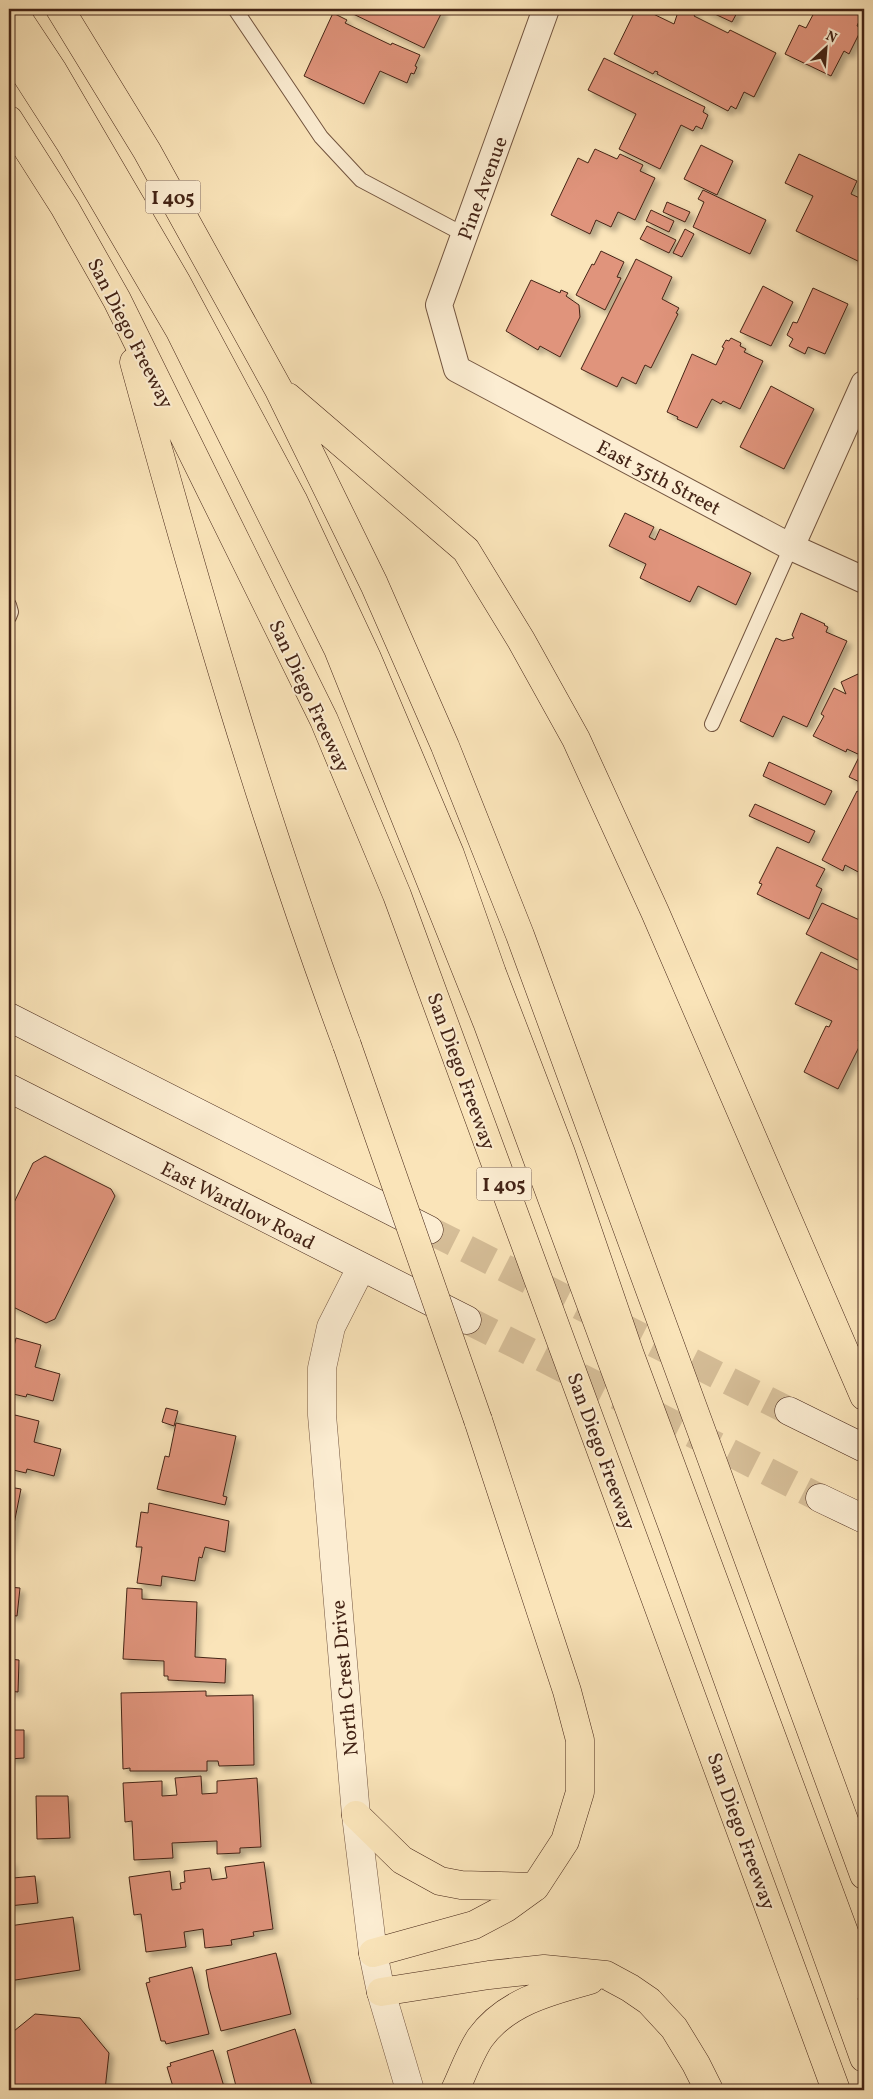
<svg xmlns="http://www.w3.org/2000/svg" width="873" height="2099" viewBox="0 0 873 2099" font-family="Vollkorn,serif">
<style>
.building{fill:#e0947b;stroke:#442416;filter:url(#shadow)}
.lines{fill:none;stroke-linecap:round;stroke-linejoin:round}
.secondary-tunnel{stroke:#d6be98;stroke-width:28;stroke-dasharray:28 14;stroke-linecap:butt}
.service-casing{stroke:#72543f;stroke-width:16}
.minor-casing{stroke:#72543f;stroke-width:28}
.tertiary-casing{stroke:#72543f;stroke-width:29}
.secondary-casing{stroke:#442416;stroke-width:29}
.motorway-casing{stroke:#442416;stroke-width:29}
.service{stroke:#fcedd2;stroke-width:14}
.minor{stroke:#fcedd2;stroke-width:26}
.tertiary{stroke:#fcedd2;stroke-width:28}
.secondary{stroke:#fcedd2;stroke-width:28}
.motorway{stroke:#fae4b9;stroke-width:28}
.motorway-bridge-casing{stroke:#442416;stroke-width:29;stroke-linecap:butt}
.motorway-bridge{stroke:#fae4b9;stroke-width:28}
.labels{text-anchor:middle;stroke-width:4;stroke-linejoin:round;paint-order:stroke}
.shield{fill:#fcedd2;stroke:#7b604e;stroke-width:1}
.shield-label{font-size:19px;font-weight:bold;fill:#442416}
.street-label{font-size:20px;fill:#442416;stroke:#fcedd2}
</style>
<defs>
<filter id="shadow"><feDropShadow dx="4.5" dy="4.5" stdDeviation="2.5" flood-color="#0004"/></filter>
</defs>
<rect width="100%" height="100%" fill="#fae4b9"/>
<filter id="stains"><feTurbulence type="fractalNoise" baseFrequency=".004" numOctaves="4"/><feColorMatrix values="0 0 0 0 .2 0 0 0 0 .09 0 0 0 0 .02 0 0 0 .5 -.17"/></filter>
<radialGradient id="worn" r=".72"><stop offset=".6" stop-color="#630" stop-opacity="0"/><stop offset="1" stop-color="#630" stop-opacity=".3"/></radialGradient>
<!-- building -->
<path class="building" d="M350,9H440L443,10L424,48L349,12Z
M636,9H643L674,24L679,9H687L696,13L694,16L728,33L730,30L776,53L754,97L744,92L736,109L731,106L728,111L657,74L658,72L655,71L653,74L614,54Z
M704,9H739L732,22Z
M816,9H857L863,12L857,26L862,28L849,54L844,51L831,76L785,54L799,25L806,28Z
M333,13L347,20L345,23L391,45L392,43L420,55L415,66L417,67L414,74L411,73L407,83L380,71L364,104L304,76Z
M604,58L705,107L703,112L708,115L702,129L696,126L693,131L681,125L660,169L619,149L636,114L588,90Z
M701,145L733,161L717,195L684,179Z
M595,149L617,159L620,154L643,165L640,171L655,178L635,220L618,212L611,227L596,220L590,234L551,215L578,158L588,163Z
M799,154L857,181L851,194L864,200V218L861,226L864,227V264L796,231L813,196L785,183Z
M703,190L766,220L750,254L693,227L704,202L698,199Z
M667,202L690,212L685,222L663,212Z
M651,210L674,221L669,232L646,221Z
M647,226L676,240L669,253L640,239Z
M685,229L694,234L682,257L673,253Z
M601,251L624,262L617,277L621,278L605,310L576,295L592,264L594,265Z
M636,259L672,277L662,299L679,308L676,313L678,314L651,368L645,365L636,384L622,377L617,387L581,369Z
M531,280L560,293L561,290L568,293L566,296L579,305L580,317L560,357L540,346L538,350L506,331Z
M763,286L793,302L771,346L740,332Z
M813,288L848,304L825,354L808,347L805,354L789,346L793,339L787,335L793,322L797,323Z
M731,338L741,343L740,346L746,349L744,352L763,361L740,409L723,401L721,404L712,399L697,428L677,419L678,417L667,412L692,354L716,365L724,348L722,347L726,340L729,341Z
M771,386L814,409L784,469L740,447Z
M625,513L654,527L649,537L655,540L660,529L751,573L736,605L698,586L690,602L640,578L646,564L609,546Z
M801,613L825,624L824,625L828,627L826,632L847,641L807,727L783,716L773,737L740,721L776,638L783,641L794,638L792,635Z
M864,672V784L849,777L860,755L847,749L846,752L813,736L824,716L821,714L834,688L846,694L841,682L858,674L860,680Z
M769,762L832,791L825,805L763,776Z
M857,791L864,795V875L845,865L843,871L822,860Z
M755,804L815,831L809,843L749,816Z
M777,847L825,869L816,886L822,889L809,919L757,894L762,884L759,883Z
M822,903L864,922V963L806,934Z
M821,952L864,973V1035L862,1034L858,1041L861,1043L838,1089L804,1072L826,1026L829,1027L832,1021L795,1004Z
M45,1156L111,1189L115,1196L55,1319L46,1323L9,1305V1213L33,1163Z
M16,1338L41,1345L35,1367L60,1374L53,1401L27,1394L26,1397L9,1393V1353L12,1354Z
M166,1408L178,1411L174,1426L162,1422Z
M15,1415L39,1421L34,1442L61,1449L54,1476L27,1469L26,1473L9,1469V1430H10Z
M176,1423L236,1436L223,1496L227,1497L225,1505L157,1489L165,1456L169,1457Z
M9,1487L21,1489L9,1549Z
M149,1503L229,1521L225,1552L205,1547L202,1558L199,1557L195,1581L162,1576L161,1586L137,1583L142,1547H136L141,1512L148,1513Z
M9,1587L20,1588L17,1616L9,1615Z
M127,1588L142,1589V1599L197,1602L195,1657L226,1659L225,1683L168,1680V1676H164V1661L123,1659Z
M9,1659L19,1660L18,1692L9,1691Z
M206,1691V1696L253,1695L254,1765L219,1766L218,1761H207V1771H130V1768L123,1769L121,1693Z
M9,1730H24V1758L9,1759Z
M201,1776L202,1794L217,1793V1781L257,1778L261,1847L240,1848V1853L217,1854V1841L172,1843L173,1858L134,1860L132,1821L125,1822L123,1783L162,1781V1796L177,1795L175,1778Z
M36,1796H68L70,1838L37,1839Z
M9,1861H11L13,1878L35,1876L38,1903L9,1906Z
M264,1862L273,1929L253,1932L254,1936L231,1940L232,1945L205,1948L203,1929L184,1932L186,1947L146,1952L141,1914L134,1915L129,1877L170,1871L172,1890L181,1889L180,1883L185,1882L184,1871L210,1868L212,1880L227,1878L225,1867Z
M73,1917L80,1970L9,1981V1926Z
M276,1953L291,2014L221,2031L209,1988L206,1970Z
M192,1967L209,2034L166,2044L165,2041H161L146,1983L150,1982L149,1978Z
M35,2014L80,2018L109,2053L105,2090H9V2035Z
M295,2029L313,2089L237,2090L227,2051Z
M213,2050L225,2090H174L167,2067L171,2066L170,2063Z"/>
<g class="lines">
<!-- secondary-tunnel -->
<path class="secondary-tunnel" d="M429,1230L789,1411
M467,1320L820,1498"/>
<!-- service casing -->
<g class="service-casing">
<path id="service" d="M235,9L321,137L361,180L465,235
M9,605L11,612L9,617
M712,724L791,547"/>
</g>
<!-- minor casing -->
<g class="minor-casing">
<path id="minor" d="M546,9L439,305L457,369L791,547L864,580
M791,547L864,384"/>
</g>
<!-- tertiary casing -->
<g class="tertiary-casing">
<path id="tertiary" d="M361,1268L331,1327L322,1368V1415L356,1815L373,1953L381,1992L410,2090"/>
</g>
<!-- secondary casing -->
<g class="secondary-casing">
<path id="secondary" d="M9,1017L429,1230
M9,1088L467,1320
M789,1411L864,1448
M820,1498L864,1519"/>
</g>
<!-- motorway casing -->
<g class="motorway-casing">
<path id="motorway" d="M12,9L53,71L177,283L293,500L367,658L450,854L492,973L561,1153L629,1352L864,1986
M60,9L147,151L279,390L374,584L445,746L520,935L864,1875
M9,48L70,143L180,331L338,649L487,1022L674,1530L864,2058
M9,120L65,208L117,300L324,720L397,895L836,2090
M134,362C197,592 264,822 347,1045
M288,397L466,550L521,640L576,739L655,912L864,1396
M356,1815L402,1860L440,1881L461,1885L535,1887
M373,1953L474,1925L506,1908L535,1887L565,1841L580,1792V1740L567,1691L478,1420
M381,1992L489,1975L544,1969L606,1975L630,1988L649,2001L674,2028L696,2064L709,2090
M455,2090C463,2073 470,2053 480,2038C506,2002 550,1991 590,1980"/>
</g>
<!-- service -->
<use href="#service" class="service"/>
<!-- minor -->
<use href="#minor" class="minor"/>
<!-- tertiary -->
<use href="#tertiary" class="tertiary"/>
<!-- secondary -->
<use href="#secondary" class="secondary"/>
<!-- motorway -->
<use href="#motorway" class="motorway"/>
<!-- motorway-bridge casing -->
<g class="motorway-bridge-casing">
<path id="motorway-bridge" d="M347,1045L478,1420"/>
</g>
<!-- motorway-bridge -->
<use href="#motorway-bridge" class="motorway-bridge"/>
</g>
<g class="labels">
<!-- shield labels -->
<g class="shield">
<rect x="145.5" y="180.5" width="55" height="33" rx="4"/>
<rect x="476.5" y="1167.5" width="55" height="33" rx="4"/>
</g>
<g class="shield-label">
<text x="173" y="204">I 405</text>
<text x="504" y="1191">I 405</text>
</g>
<!-- street labels -->
<g class="street-label">
<text transform="translate(482 188) rotate(-70)" y="7">Pine Avenue</text>
<text transform="translate(131 333) rotate(63)" y="7">San Diego Freeway</text>
<text transform="translate(659 477) rotate(28)" y="7">East 35th Street</text>
<text transform="translate(310 696) rotate(65)" y="7">San Diego Freeway</text>
<text transform="translate(462 1071) rotate(70)" y="7">San Diego Freeway</text>
<text transform="translate(238 1205) rotate(27)" y="7">East Wardlow Road</text>
<text transform="translate(602 1451) rotate(70)" y="7">San Diego Freeway</text>
<text transform="translate(344 1678) rotate(-95)" y="7">North Crest Drive</text>
<text transform="translate(742 1831) rotate(70)" y="7">San Diego Freeway</text>
</g>
</g>
<!-- margin -->
<rect width="873" height="2099" fill="none" stroke="#fae4b9" stroke-width="30"/>
<rect x="10" y="10" width="853" height="2079" fill="none" stroke="#442416" stroke-width="2.5"/>
<rect x="15" y="15" width="843" height="2069" fill="none" stroke="#442416"/>
<!-- north arrow -->
<g transform="translate(826 48) rotate(26)" stroke="#fcedd2" stroke-width="4" paint-order="stroke">
<path d="M0-4L9 19L0 12L-9 19Z" fill="#442416"/>
<text y="-8" font-size="14" font-weight="bold" text-anchor="middle" fill="#442416">N</text>
</g>
<rect width="100%" height="100%" filter="url(#stains)"/>
<rect width="100%" height="100%" fill="url(#worn)"/>
</svg>
